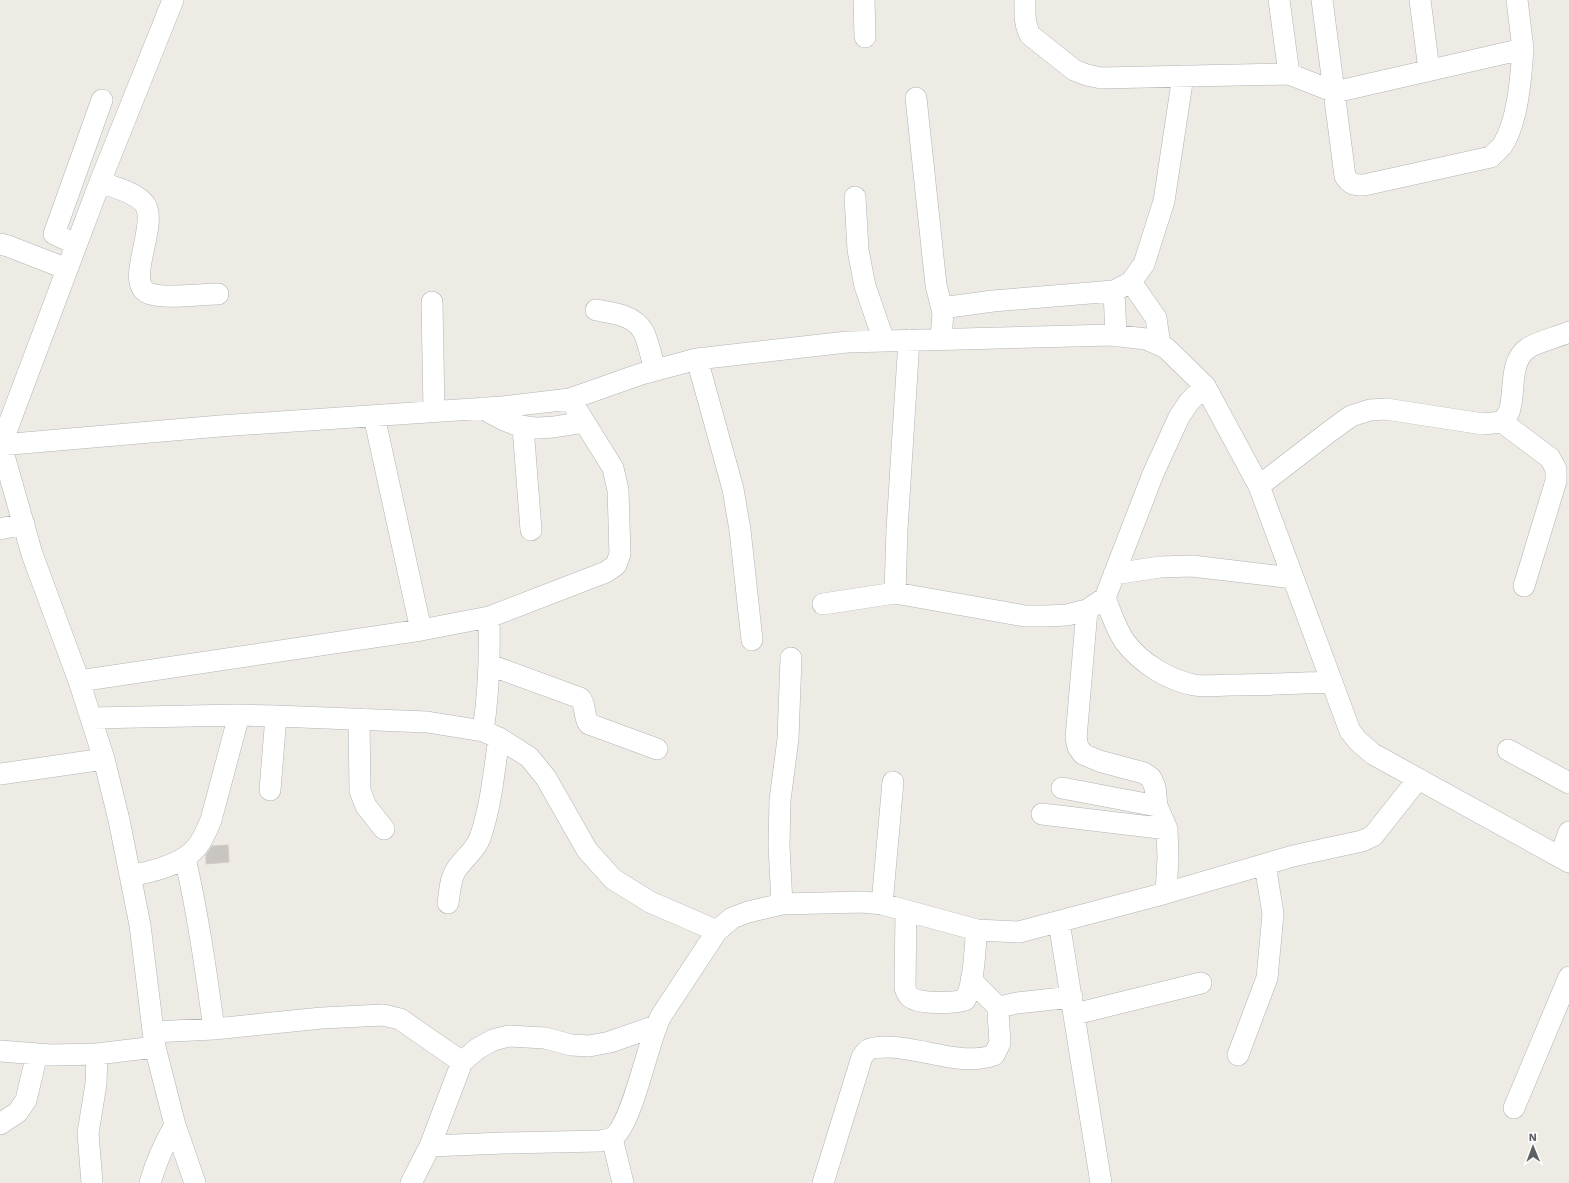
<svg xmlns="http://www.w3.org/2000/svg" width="1569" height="1183" viewBox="0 0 1569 1183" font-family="'Work Sans',sans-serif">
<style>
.building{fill:#c9c6c2;stroke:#d2ccc4}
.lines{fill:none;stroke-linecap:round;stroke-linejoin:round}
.minor-casing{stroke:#b0b3b6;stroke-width:22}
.minor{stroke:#fff;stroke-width:21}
</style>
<rect width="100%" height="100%" fill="#eeebe5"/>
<!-- building -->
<path class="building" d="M228,845L229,862L206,864V855L212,846Z"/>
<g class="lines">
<!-- minor casing -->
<g class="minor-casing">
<path id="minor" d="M173,0L100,182L1,445L32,554L79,681L104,759L119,820L140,925L155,1047L175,1125L195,1183
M864,0L865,37
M1025,0C1025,13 1024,23 1030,35L1074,70L1087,75L1101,78L1289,74L1335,92L1523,49L1517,0
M1279,0L1289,74
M1322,0L1345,176C1350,185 1355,185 1364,185L1491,157C1494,153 1499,150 1502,146C1518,122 1521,77 1523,49
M1420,0L1429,70
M916,98L936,285L943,313
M100,182C114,187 134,192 144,203C161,223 121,286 151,294C164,299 202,294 218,294
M855,197L858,250L865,286L884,341
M0,244L8,246L67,269
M76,244L54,234L102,100
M1131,282L1156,318L1160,345
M1114,291L1116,336
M432,302L434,411
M596,310C613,313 634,315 643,331C648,340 652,360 655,370
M941,339L943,313L949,307L993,301L1114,291L1131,282L1144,264L1164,201L1183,76
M697,359L733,489L740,530L752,640
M482,408C495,415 507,423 522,426C541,431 565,425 584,422
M374,416L421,630
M1502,422L1550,458L1556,469V481L1524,586
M523,427L531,530
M0,445L220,426L502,407L570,399L641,374L697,359L847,342L1111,335L1146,339L1166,348L1205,386L1259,486L1350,731L1358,741L1373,754L1569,862
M1259,486L1329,432L1351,416L1370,410L1386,409L1483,424L1502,422C1504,419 1507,416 1509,412C1516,392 1508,362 1528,348C1537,342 1558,337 1569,332
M0,529L24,524
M1114,574L1160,567L1192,566L1293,578
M895,593L897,529L909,340
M1105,598C1111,613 1116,629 1125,642C1141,663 1168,680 1194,685C1206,687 1219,685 1231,685C1265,685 1298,683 1332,682
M823,604L895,593L1025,616H1046L1067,615L1087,610L1105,598L1153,474L1179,417L1189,402L1205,386
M1087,610L1076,738L1078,747L1083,754L1099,761L1144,773L1151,778L1155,787L1157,806L1167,829L1168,858L1166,893
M490,665L580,698C587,706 583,717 589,724L657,749
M79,681L421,630L489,617L606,572L616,565L620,554L618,490L613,468L570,399
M91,718L239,715L276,716L427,722L483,731L499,738L529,757L546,778L587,850L613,879L650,902L717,931
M359,719L360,791L366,806L384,829
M483,731C489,693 490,656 489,617
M1508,750L1569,783
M0,774L104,759
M1062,788L1157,806
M270,790L276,716
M1042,814L1167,829
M1560,857L1569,832
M185,858C198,914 206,971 214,1029
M130,876C151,872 182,865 196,848C203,840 207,830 211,820L239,715
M448,903C450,891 450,879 456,870C463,859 475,851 480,838C491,806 494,772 499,738
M782,904L779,846L780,800L788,739L791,658
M882,904L893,782
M906,911L905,988C906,991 907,994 909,996C918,1005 953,1003 965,1000C975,982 974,951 977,930
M1059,922L1101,1183
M971,980L1001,1010
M1075,1014L1201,983
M153,1032L214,1029L322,1018L383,1015L400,1019L462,1062
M0,1051L51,1055L97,1054L155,1047
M1238,1055L1267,978L1273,914L1265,864
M1514,1108L1569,977
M0,1124L18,1112L26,1100L37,1054
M612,1138L623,1183
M430,1146L504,1143L600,1141C603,1140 608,1140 612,1138C632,1127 648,1040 661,1016L717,931L732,918L748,912L782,904L863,902L882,904L977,930L1019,932L1166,893L1293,856L1362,841L1373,836L1418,779
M92,1183L88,1133L96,1084L97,1054
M150,1183C156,1162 164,1144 175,1125
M411,1183L430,1146L462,1062L477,1049L493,1040L509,1036L545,1038L571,1045L589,1046L610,1042L656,1026
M823,1183L862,1057C864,1055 866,1051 868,1050C873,1047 881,1047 887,1047C921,1047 961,1067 994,1055L1000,1043L998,1013L1004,1006L1017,1003L1072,997"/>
</g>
<!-- minor -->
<use href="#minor" class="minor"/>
</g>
<!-- north arrow -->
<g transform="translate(1533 1147) rotate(359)" stroke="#ffffff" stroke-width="3" paint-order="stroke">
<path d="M0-3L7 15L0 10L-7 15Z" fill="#5d6164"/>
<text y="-6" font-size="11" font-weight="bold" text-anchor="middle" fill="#5d6164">N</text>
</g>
</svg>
